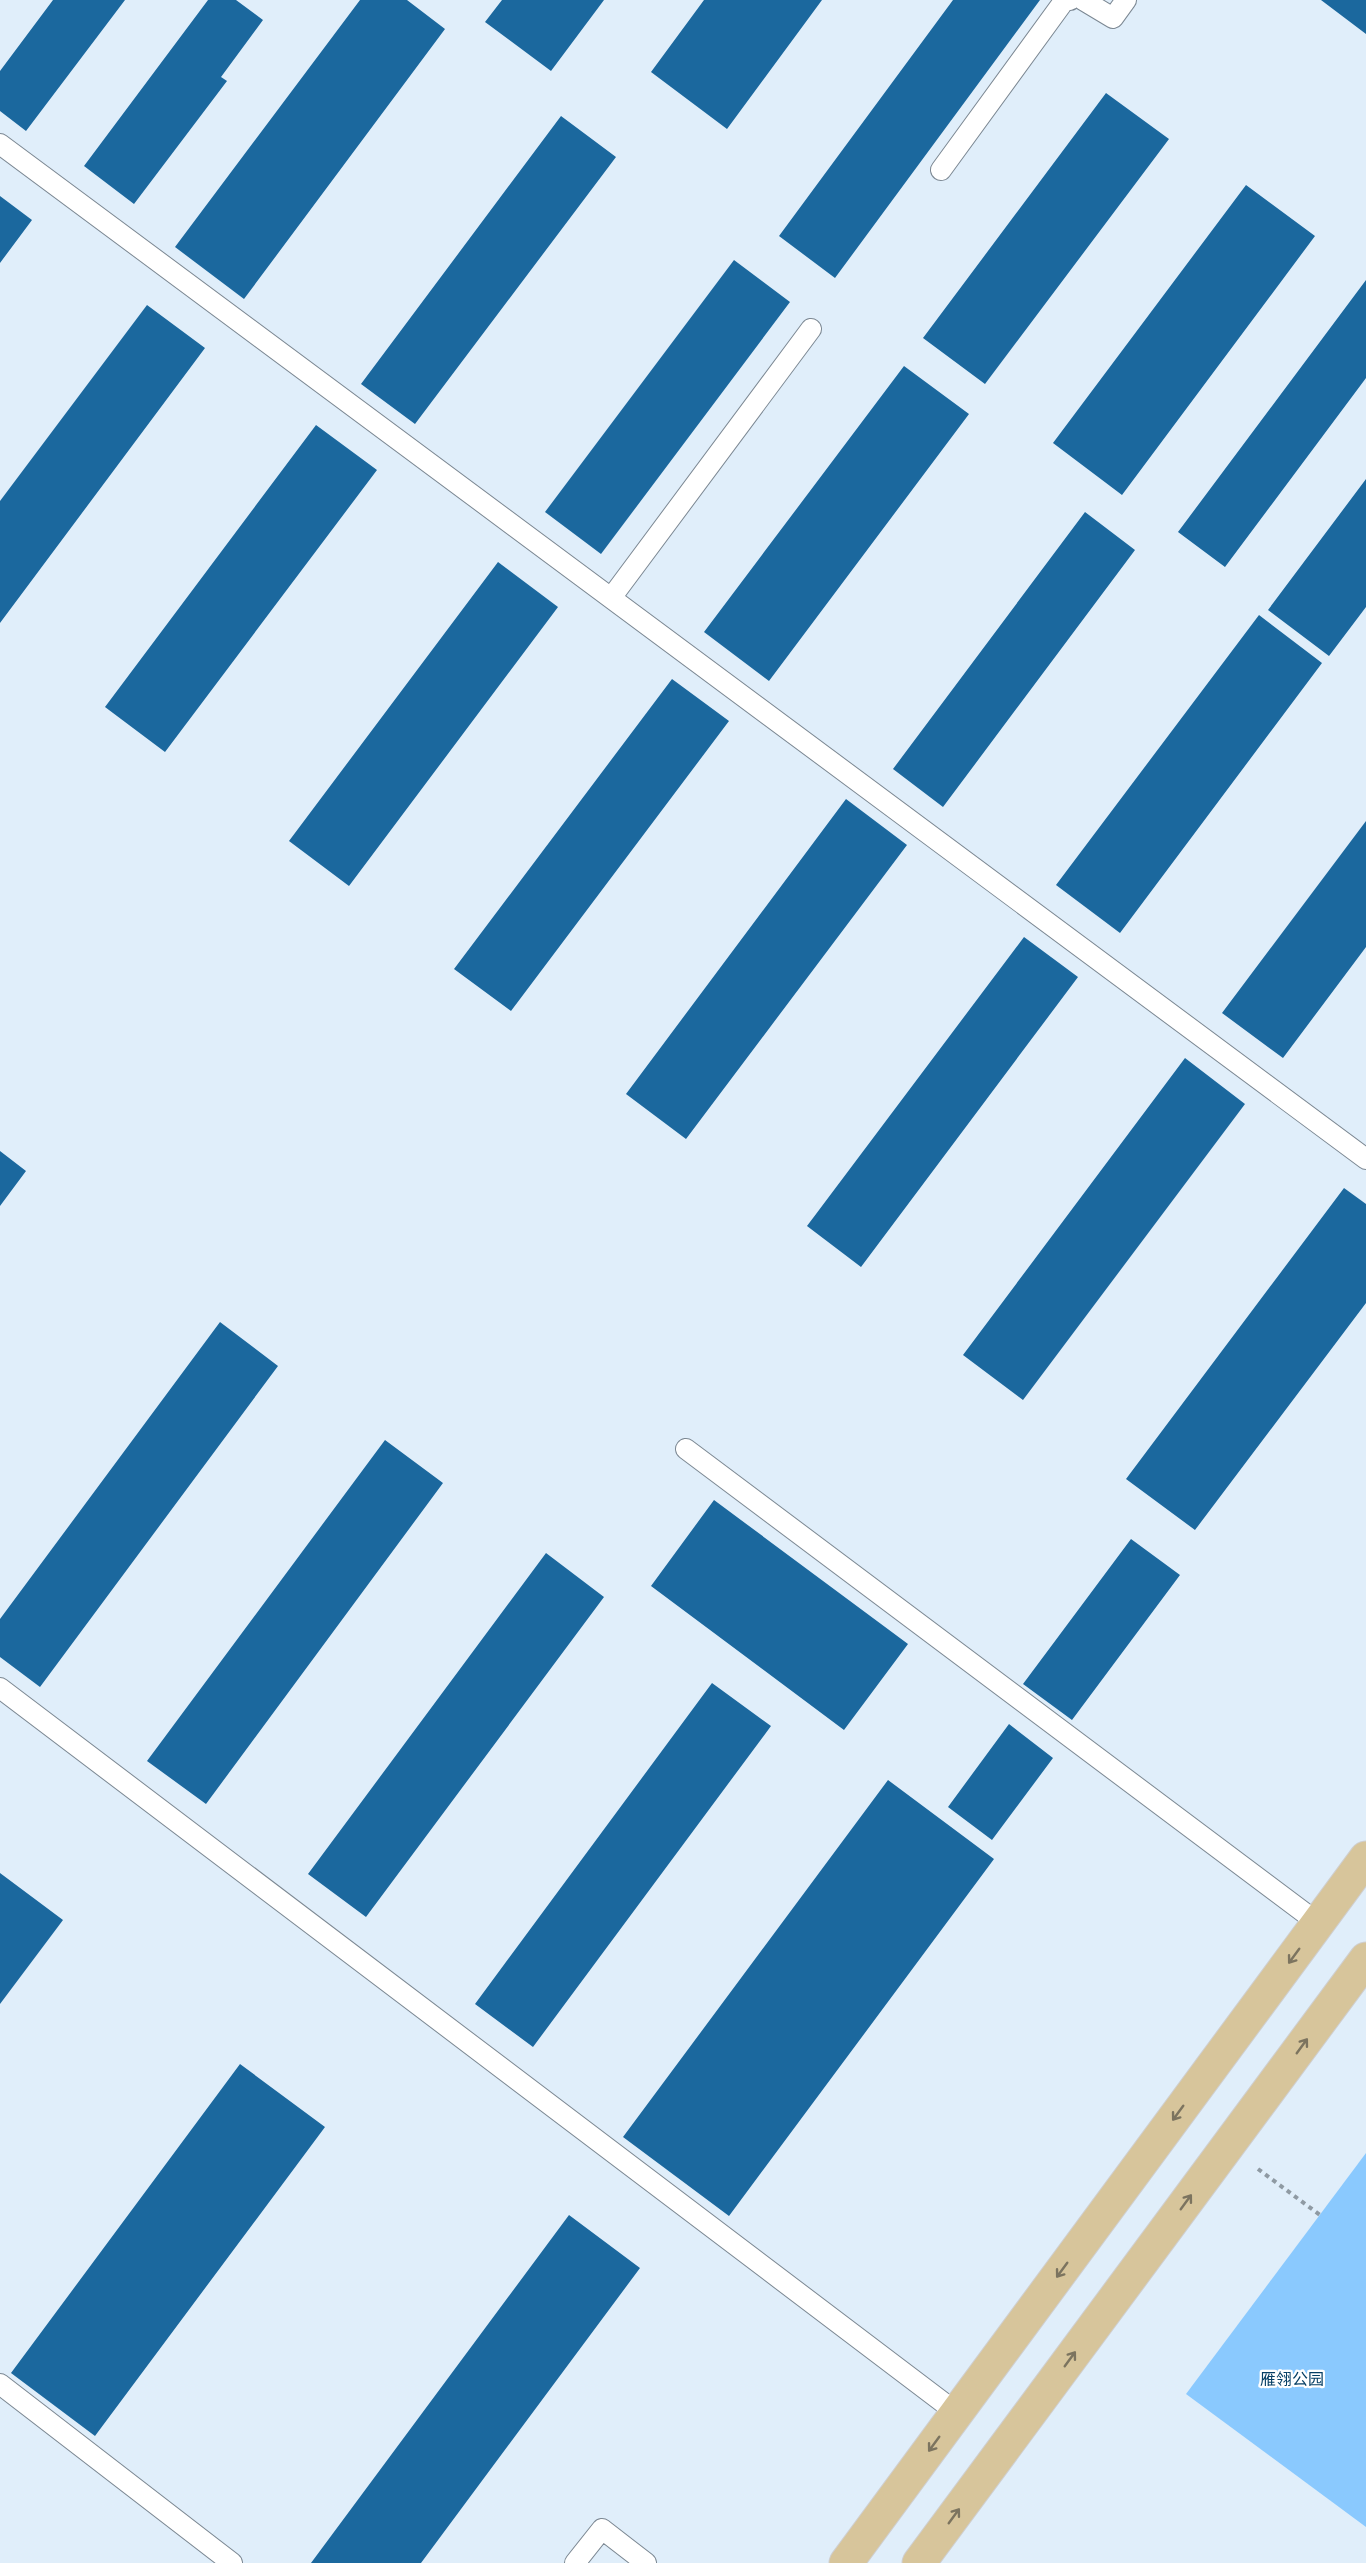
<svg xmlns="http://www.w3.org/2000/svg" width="1366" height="2563" viewBox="0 0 1366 2563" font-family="'PT Sans','Noto Sans SC',sans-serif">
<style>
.green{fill:#8ac9fe}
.building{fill:#1b689e}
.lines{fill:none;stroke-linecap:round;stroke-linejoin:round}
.lane-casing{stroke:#7c8893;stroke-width:22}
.primary-casing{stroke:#cfcfd0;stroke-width:35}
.path{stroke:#8f9aa3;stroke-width:4;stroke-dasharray:4.5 4.5;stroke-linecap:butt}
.lane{stroke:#fff;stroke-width:20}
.primary{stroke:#d7c59b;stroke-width:33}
.oneway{stroke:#7c745f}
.labels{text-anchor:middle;stroke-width:4.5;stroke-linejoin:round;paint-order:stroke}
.park-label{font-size:16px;fill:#063f65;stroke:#fff}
</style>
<rect width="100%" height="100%" fill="#e0eefa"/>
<!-- green -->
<path class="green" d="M1366,2153V2527L1186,2394Z"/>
<!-- building -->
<path class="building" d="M53,0H125L26,131L0,111V71Z
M208,0H236L263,20L221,77L227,81L134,204L84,166Z
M360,0H407L445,29L244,299L175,247Z
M502,0H604L551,71L485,22Z
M704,0H822L727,129L651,72Z
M953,0H1040L835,278L779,236Z
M1321,0H1366V34Z
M1106,93L1169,139L985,384L923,338Z
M561,116L616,157L415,424L361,384Z
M1246,185L1315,236L1122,495L1053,443Z
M0,196L32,220L0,263Z
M734,260L790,302L601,554L545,512Z
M1366,280V378L1225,567L1178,532Z
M147,305L205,348L0,623V501Z
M904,366L969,414L769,681L704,632Z
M316,425L377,470L165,752L105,707Z
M1366,479V607L1329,656L1268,610Z
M1085,512L1135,550L943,807L893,769Z
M498,562L558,607L349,886L289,841Z
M1259,615L1322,663L1120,933L1056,885Z
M672,679L729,721L511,1011L454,969Z
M846,799L907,845L686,1139L626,1094Z
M1366,821V947L1283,1058L1222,1013Z
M1024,937L1078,977L861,1267L807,1226Z
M1185,1058L1245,1104L1023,1400L963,1355Z
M0,1151L26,1171L0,1206Z
M1344,1188L1366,1204V1303L1195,1530L1126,1479Z
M220,1322L278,1366L40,1687L0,1657V1619Z
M385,1440L443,1483L206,1804L147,1761Z
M714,1500L908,1644L844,1730L651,1586Z
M1131,1539L1180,1575L1072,1720L1023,1684Z
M546,1553L604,1597L366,1917L308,1874Z
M712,1683L771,1726L533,2047L475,2004Z
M1009,1724L1053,1758L992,1840L948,1807Z
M888,1780L994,1859L729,2216L623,2137Z
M0,1873L63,1920L0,2004Z
M240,2064L325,2127L95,2436L11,2373Z
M569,2215L640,2268L421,2563H311Z"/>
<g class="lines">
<!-- lane casing -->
<g class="lane-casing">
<path id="lane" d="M1083,0L1113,18L1126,0
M0,144L1366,1159
M941,170L1064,1L1070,0
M611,598L811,329
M686,1449L1318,1923
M0,1688L957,2413
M0,2384L232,2563
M575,2563L602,2529L646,2563"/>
</g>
<!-- primary casing -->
<g class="primary-casing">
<path id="primary" d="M846,2563L1366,1858
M919,2563L1366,1959"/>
</g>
<!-- path -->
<path class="path" d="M1258,2169L1320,2215"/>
<!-- lane -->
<use href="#lane" class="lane"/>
<!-- primary -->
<use href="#primary" class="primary"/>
</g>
<!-- one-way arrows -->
<defs><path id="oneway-shaft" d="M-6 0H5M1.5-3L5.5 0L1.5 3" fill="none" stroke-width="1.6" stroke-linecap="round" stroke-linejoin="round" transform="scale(1.5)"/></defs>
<g class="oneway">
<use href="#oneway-shaft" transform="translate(1294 1956) rotate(126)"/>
<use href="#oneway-shaft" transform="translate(1302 2046) rotate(-54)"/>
<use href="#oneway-shaft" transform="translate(1178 2113) rotate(126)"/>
<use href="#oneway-shaft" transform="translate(1186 2202) rotate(-54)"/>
<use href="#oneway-shaft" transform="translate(1062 2270) rotate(126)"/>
<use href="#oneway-shaft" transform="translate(1070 2359) rotate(-54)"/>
<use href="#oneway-shaft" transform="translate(934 2444) rotate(126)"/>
<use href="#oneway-shaft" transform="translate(954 2516) rotate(-54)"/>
</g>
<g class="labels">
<!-- park labels -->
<g class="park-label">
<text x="1292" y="2385">雁翎公园</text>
</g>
</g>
</svg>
